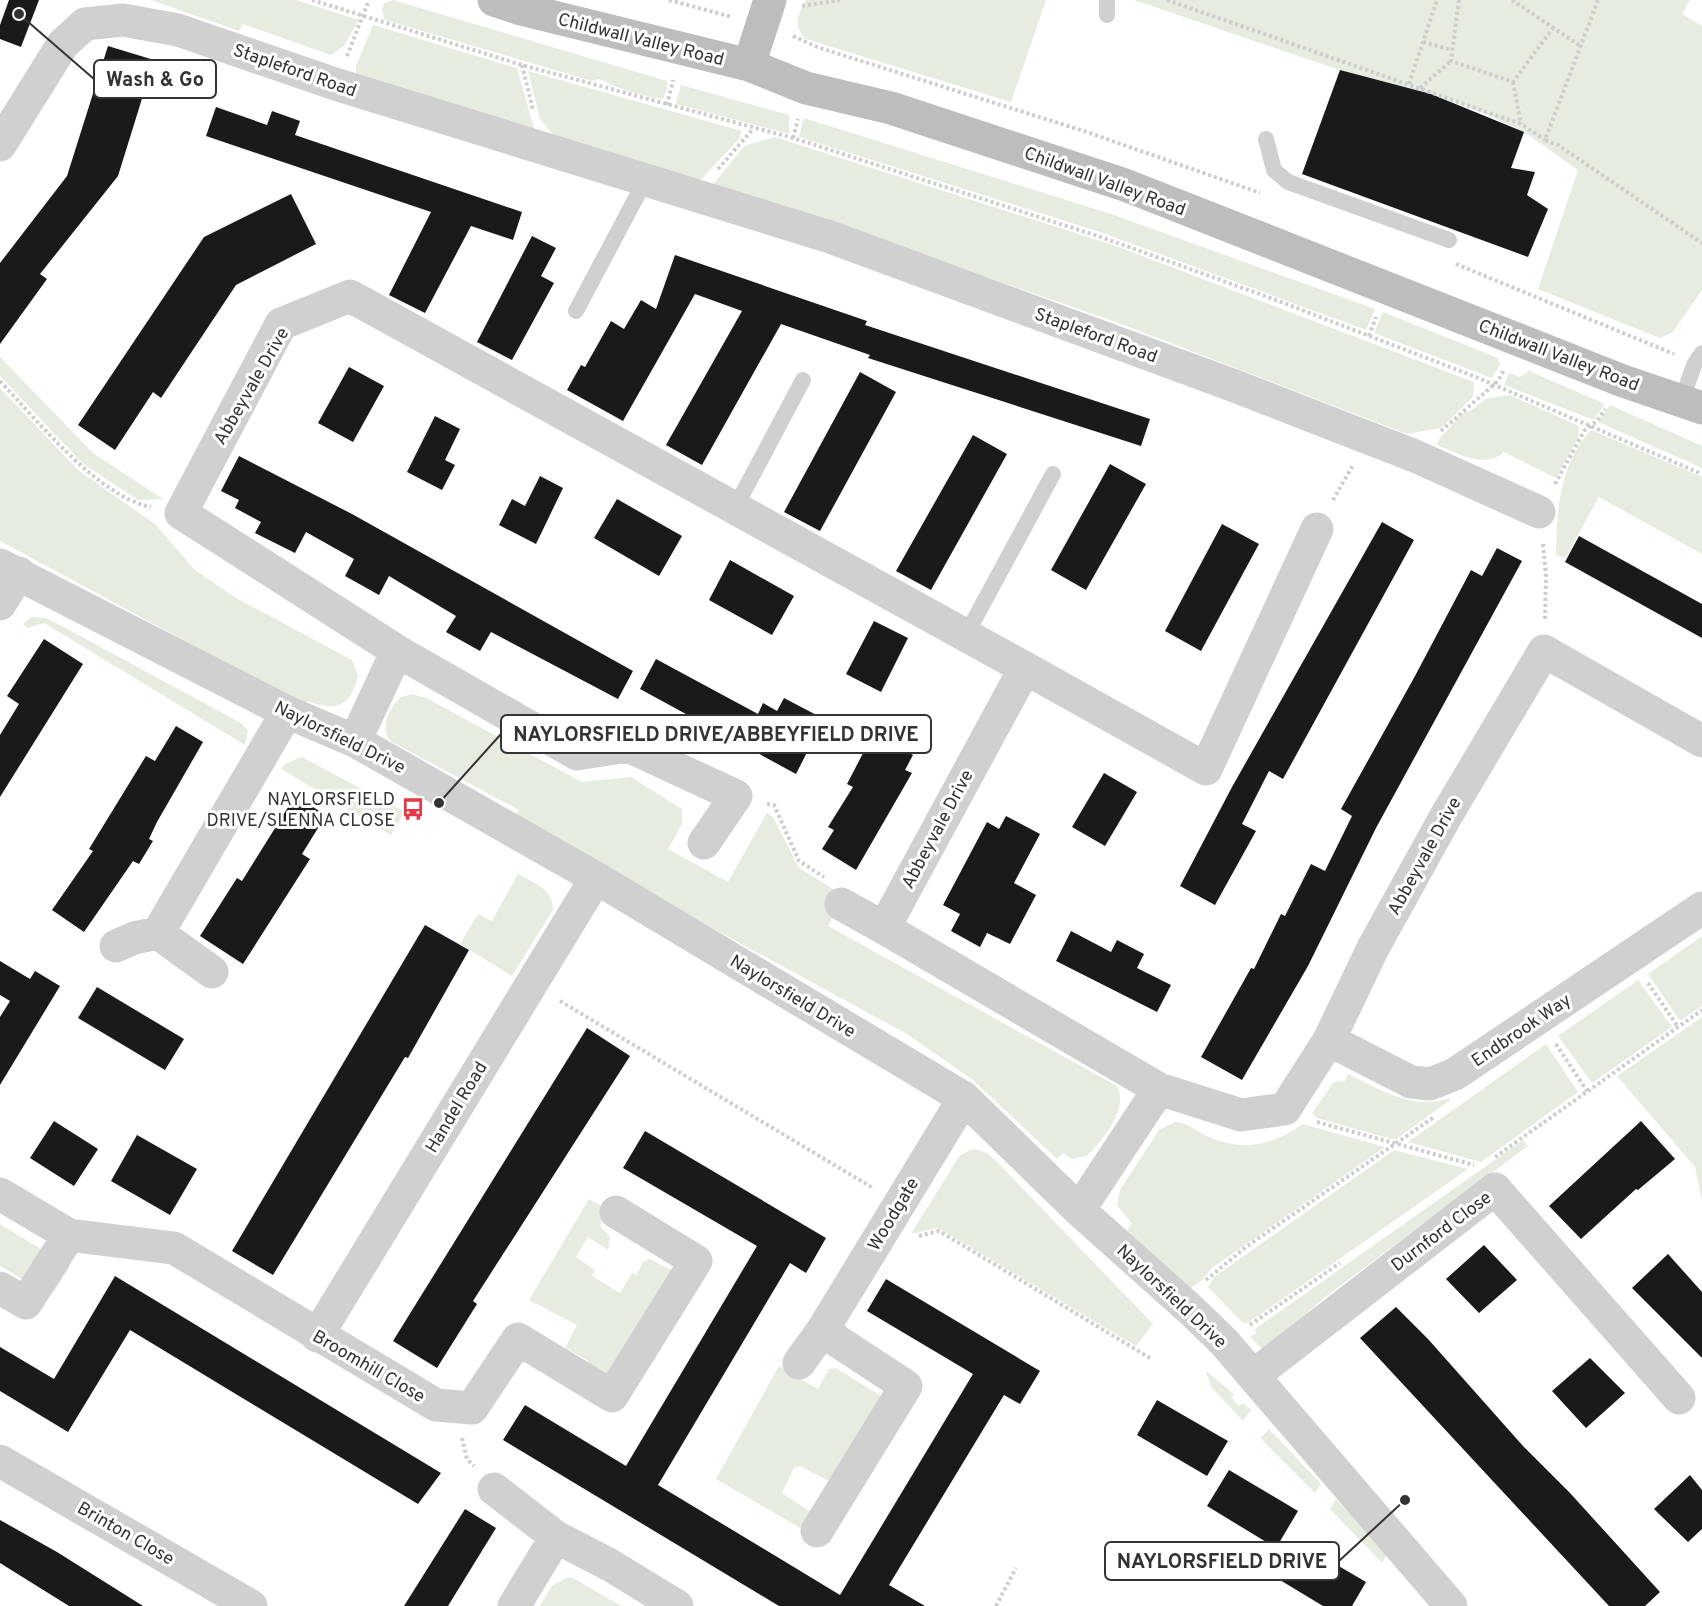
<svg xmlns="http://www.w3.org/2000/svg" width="1702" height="1606" viewBox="0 0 1702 1606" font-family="Overpass,sans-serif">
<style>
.green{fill:#e6ecdf}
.building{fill:#1a1a1a}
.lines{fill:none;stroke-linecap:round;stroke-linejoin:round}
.path{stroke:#cdcdcd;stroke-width:4;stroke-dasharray:3 3;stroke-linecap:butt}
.service{stroke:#d0d0d0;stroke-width:16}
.minor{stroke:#d0d0d0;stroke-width:33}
.secondary{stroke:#bdbdbd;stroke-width:33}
.labels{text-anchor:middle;stroke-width:6;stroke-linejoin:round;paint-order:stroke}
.street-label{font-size:18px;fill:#333;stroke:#fff}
.poi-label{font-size:18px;fill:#333;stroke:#fff;text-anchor:end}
.leader{fill:none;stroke:#333;stroke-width:2}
.callout-dot{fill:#333;stroke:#fff;stroke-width:2}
.callout{fill:#fff;stroke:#333;stroke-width:2}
.callout-label{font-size:20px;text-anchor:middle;font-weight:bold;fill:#333}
</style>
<rect width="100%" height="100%" fill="#fff"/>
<!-- green -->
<path class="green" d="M151,0H296L359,20L344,46L331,55L243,24L239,31Z
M393,0L667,81V89L663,99C641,96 619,89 599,79L592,81L385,20L382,9L384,3Z
M806,0H1046L1011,102L806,39C792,25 798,16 806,0Z
M1134,0H1690L1682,14L1702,26V290L1673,332L1660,338L1538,289L1578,170L1524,132L1488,115L1431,94L1340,70Z
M373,25L517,68L536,135L356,73V66Z
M528,71L742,131L738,140L695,186L558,141L540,119Z
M681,85L789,115V134L676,104Z
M804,118L1111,214L1375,309L1366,330L1100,232L799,137Z
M775,137L1113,245L1474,382L1473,397L1441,428L1407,434L1124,325L929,257L709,190L744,146Z
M1383,312L1498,358V362L1501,363L1492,378L1374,333Z
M0,357L93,453L163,499L138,500L82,463L0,376Z
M1529,371L1605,404L1594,420L1504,385L1509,373L1520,377Z
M0,388L78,470L155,524L195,570L236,598L352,660L358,676C350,707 336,712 308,701L302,704L0,541Z
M1510,395L1579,426L1578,438L1556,478L1504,452C1485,470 1458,453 1437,445L1439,439L1465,411L1469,412L1485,399Z
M1610,405L1702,446V468L1598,422Z
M1591,430L1702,477V554L1599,497L1565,558L1556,555C1557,510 1559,465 1591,430Z
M31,617L46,618L58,624L241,723L248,731L245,745L44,623L28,628L23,624Z
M412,694L426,698L582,782L631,777L682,809V824L668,849L728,882L767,813L773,817L799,868L843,895L828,926L1117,1086C1129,1108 1103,1140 1087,1156L1072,1159L1063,1153L1057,1159L973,1080L907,1034L514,820L519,810L390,741C380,726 389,708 401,697Z
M302,757L405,812L391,835L281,769L285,764Z
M518,874C534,883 554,889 553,910L512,976L460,944L478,914L492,921Z
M1702,936V1006L1680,1021L1648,974Z
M1638,980L1672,1027L1592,1083L1558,1036Z
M1702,1017V1201L1695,1167L1617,1076Z
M1546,1044L1578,1092L1481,1162L1408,1142Z
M1348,1074C1381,1090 1414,1111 1450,1098V1100L1395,1140L1317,1118L1312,1113L1333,1083L1338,1081L1344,1082Z
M1175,1122C1188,1122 1197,1132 1209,1137C1243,1152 1274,1145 1303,1124L1385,1147L1212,1268L1201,1281L1185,1292L1127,1230L1132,1224L1117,1205L1120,1190L1159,1130Z
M1523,1140L1528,1146L1325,1297L1271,1345L1262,1349L1250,1336L1256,1334L1255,1329Z
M974,1149L987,1153L997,1162L1153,1324L1136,1346L938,1228L911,1234L960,1155Z
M1394,1150L1468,1169L1248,1323L1242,1322L1208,1287L1214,1277Z
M589,1199L608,1210L600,1226L610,1237L608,1250L588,1237L576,1257L595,1270L592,1276L620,1293L632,1273L637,1275L643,1262L650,1259L671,1270L670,1281L608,1376L587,1366L589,1361L565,1348L577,1325L529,1300Z
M0,1224L70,1267L53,1293L48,1294L0,1266Z
M779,1366L818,1389L829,1369L836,1368L886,1399L831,1482L800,1466L794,1468L782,1493L812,1513V1535L716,1479Z
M1205,1370L1234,1394L1231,1398L1239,1406L1243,1403L1251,1410L1243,1421L1212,1388Z
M1269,1429L1321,1484L1315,1493L1260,1438Z
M1336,1499L1388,1553L1382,1563L1330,1509Z
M566,1578H573L621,1606H540L552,1586Z"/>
<!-- building -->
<path class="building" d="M9,0H39L21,47L0,39V25Z
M108,46L154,60L118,176L40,274L47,279L0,344V263L67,176Z
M1340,70L1431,94L1524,132L1511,168L1535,172L1527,195L1548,209L1528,257L1302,174Z
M216,107L267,125L272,111L300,121L295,135L522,212L513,240L471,226L425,313L389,295L431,212L206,136Z
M291,194L316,244L236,285L161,398L153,392L115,450L78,425L204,237Z
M532,236L556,248L541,276L554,283L512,360L477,342Z
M675,255L867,321L865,325L1150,419L1141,446L868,358L870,355L781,324L702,465L666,445L742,311L695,294L623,421L567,390L581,365L585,367L611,321L624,329L641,300L656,309Z
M349,367L384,386L353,442L318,423Z
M860,372L896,392L820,531L784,512Z
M435,416L460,429L445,460L455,465L442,490L407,472Z
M973,435L1007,454L931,590L896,571Z
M239,456L352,514L633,671L618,699L491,632L480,651L446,632L456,616L389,576L379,595L345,576L354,559L306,532L295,553L255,533L261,522L235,508L239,500L221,491Z
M1110,464L1146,484L1086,590L1051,570Z
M540,476L563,488L536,544L499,525L512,499L525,506Z
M617,499L682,536L659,576L594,538Z
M1382,522L1414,540L1283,779L1269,771L1242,824L1256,831L1215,905L1180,886L1232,787Z
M1222,524L1259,544L1201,651L1165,631Z
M1579,536L1702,604V638L1565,562Z
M1497,548L1522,561L1376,828L1308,966L1242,1080L1201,1057L1251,968L1254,969L1281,914L1285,916L1311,864L1325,871L1352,816L1341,809L1415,676L1471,570L1482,576Z
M730,560L794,596L772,635L709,600Z
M874,621L908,638L881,692L846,674Z
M44,639L83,664L0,797V735L19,704L7,696Z
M656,659L758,714L763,703L777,711L784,698L824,719L796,774L640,689Z
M176,726L203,742L157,822L149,839L153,841L139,864L133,861L84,932L52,910L93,851L89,849L146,756L155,761Z
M873,734L913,755L905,770L912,773L856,870L822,849L834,830L828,827L853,787L847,784Z
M1104,773L1137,792L1105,846L1072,827Z
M295,796L326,815L302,854L310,859L243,964L200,936L237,878L242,881Z
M1006,816L1040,834L1014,883L1036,895L1010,944L987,933L980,947L951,931L960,914L943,905L987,822L999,829Z
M425,925L469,950L408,1058L405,1057L273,1275L232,1251Z
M1071,931L1111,952L1117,940L1144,954L1137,968L1171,985L1157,1012L1056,961Z
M0,961L30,979L35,971L60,986L0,1085V1017L10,1001L0,995Z
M97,987L184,1039L165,1070L78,1018Z
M587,1028L630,1056L473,1301L477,1304L437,1368L393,1341Z
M54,1121L98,1149L74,1186L30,1158Z
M1641,1121L1675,1159L1638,1190L1636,1189L1581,1239L1549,1206Z
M645,1131L826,1238L806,1273L790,1263L658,1485L840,1595L973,1374L867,1311L886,1279L1040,1371L1020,1404L1004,1395L889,1585L925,1606H779L503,1440L525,1405L626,1466L757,1246L623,1168Z
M137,1135L197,1169L170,1215L111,1181Z
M1484,1245L1517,1280L1479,1313L1446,1279Z
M1668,1254L1702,1292V1358L1632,1288Z
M115,1276L441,1473L418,1504L130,1330L68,1432L0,1391V1347L54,1379Z
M1396,1307L1428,1339L1523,1446L1570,1493L1660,1592L1645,1606H1609L1360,1338Z
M1590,1358L1625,1393L1586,1428L1552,1391Z
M1157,1400L1228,1441L1207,1476L1137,1435Z
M1229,1470L1298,1511L1276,1548L1207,1506Z
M1690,1475L1702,1490V1529L1688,1542L1654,1509Z
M465,1509L496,1528L448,1606H404Z
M0,1520L57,1552L143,1606H69L0,1563Z
M1296,1541L1366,1582L1352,1606H1323L1275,1577Z"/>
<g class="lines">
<!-- path -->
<path class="path" d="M312,0L522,65L793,138L1104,238L1276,300L1476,377L1702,474
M669,0L732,17
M1167,0L1521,124L1545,140
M1459,0L1451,61L1513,82L1553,28
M1512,0L1579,45
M1598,0L1545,140L1558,145L1702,243
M802,6L840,0
M793,36L817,47L1090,133L1260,193
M1423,42L1452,50
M347,56L369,0
M522,65L533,110
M1513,82L1521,124
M1409,84L1437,0
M1420,88L1451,61
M667,105L673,80
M793,138L798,119
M718,169L753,129
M1456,264L1674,354
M1369,336L1376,317
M0,381C37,420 97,496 151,507
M1441,431L1498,381L1504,370
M1555,484L1584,431L1597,421L1605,409
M1333,500L1353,465
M1543,544L1546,576L1545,620
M767,804L774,805L799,861L824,877
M1648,983L1678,1027
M560,1001L873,1188
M1556,1044L1587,1091
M1317,1122L1474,1165
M1495,1157L1702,1010
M919,1236L939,1231L1150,1358
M1206,1280L1246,1247L1434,1117
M1250,1325L1340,1263
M462,1438L467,1459L474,1466
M996,1606L1016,1568"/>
<!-- service -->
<path class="service" d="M1107,0V15
M1266,139L1274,170L1288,182L1449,240
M576,311L646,179
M1682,399L1694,365L1702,353
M735,508L803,380
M966,635L1053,474"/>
<!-- minor -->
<path class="minor" d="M0,145L63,44L85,24L123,20L178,30L335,84L830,237L1232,385L1415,456L1539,512
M0,565L287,712L355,741L596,878L964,1098L1079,1210L1192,1311L1224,1342L1451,1606
M0,604L19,573
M397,651L577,754L628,746L736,796L704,843
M1025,668L1206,769L1317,529
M355,741L397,651L181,513L281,324L350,296L1025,668L884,928L1159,1089L1079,1210
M841,904L884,928
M158,933L287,712
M116,946L134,938L158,933L212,972
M1329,1040L1411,1082L1430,1084L1455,1074L1702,908
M1159,1089L1241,1115L1285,1109L1329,1040L1373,948L1446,816L1544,651L1702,741
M0,1194L69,1235L174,1248L436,1405L472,1408L518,1339L612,1396L696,1261L616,1212
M0,1288L26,1303L69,1235
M317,1336L596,878
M799,1363L822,1331L964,1098
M1253,1376L1495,1189L1679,1398
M0,1461L251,1606
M494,1489L556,1537L610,1565L677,1606
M817,1531L906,1386L822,1331
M514,1606L556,1537"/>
<!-- secondary -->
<path class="secondary" d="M494,0L521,9L749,65L806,88L891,108L1125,185L1623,381L1702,408
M749,65L770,0"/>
</g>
<!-- icons -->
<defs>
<g id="bus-bare" transform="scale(1.8)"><path d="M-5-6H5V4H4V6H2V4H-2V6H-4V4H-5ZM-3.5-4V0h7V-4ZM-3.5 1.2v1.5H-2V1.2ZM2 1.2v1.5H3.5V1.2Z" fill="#e63946" stroke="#fff" stroke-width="2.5" paint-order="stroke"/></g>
</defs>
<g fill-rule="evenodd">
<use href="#bus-bare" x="413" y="809"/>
</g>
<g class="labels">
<!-- street labels -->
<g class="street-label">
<text transform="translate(641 39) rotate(14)" y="6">Childwall Valley Road</text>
<text transform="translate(295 70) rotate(19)" y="6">Stapleford Road</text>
<text transform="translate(1105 181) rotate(20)" y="6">Childwall Valley Road</text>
<text transform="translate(1096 335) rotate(20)" y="6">Stapleford Road</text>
<text transform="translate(1559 355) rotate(21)" y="6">Childwall Valley Road</text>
<text transform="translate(251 386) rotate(-60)" y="6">Abbeyvale Drive</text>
<text transform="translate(340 737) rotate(26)" y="6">Naylorsfield Drive</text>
<text transform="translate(937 829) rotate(-62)" y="6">Abbeyvale Drive</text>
<text transform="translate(1424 856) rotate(-61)" y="6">Abbeyvale Drive</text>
<text transform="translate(793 996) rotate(31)" y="6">Naylorsfield Drive</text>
<text transform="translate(1521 1030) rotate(-34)" y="6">Endbrook Way</text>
<text transform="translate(456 1107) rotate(-59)" y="6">Handel Road</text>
<text transform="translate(893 1214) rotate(-59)" y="6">Woodgate</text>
<text transform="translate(1441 1231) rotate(-37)" y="6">Durnford Close</text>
<text transform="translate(1172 1296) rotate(43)" y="6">Naylorsfield Drive</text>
<text transform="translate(369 1366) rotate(30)" y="6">Broomhill Close</text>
<text transform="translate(126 1533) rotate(30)" y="6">Brinton Close</text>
</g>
<!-- poi labels -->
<g class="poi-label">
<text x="395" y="805">NAYLORSFIELD<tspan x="395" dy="21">DRIVE/SLENNA CLOSE</tspan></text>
</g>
</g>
<!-- callouts -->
<path class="leader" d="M19 14L94 79M439 803L501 734M1405 1500L1339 1561"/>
<g class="callout-dot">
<circle cx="19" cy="14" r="6"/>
<circle cx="439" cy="803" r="6"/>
<circle cx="1405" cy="1500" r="6"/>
</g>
<g class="callout">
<rect x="94" y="60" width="122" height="38" rx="6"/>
<rect x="501" y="715" width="430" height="38" rx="6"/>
<rect x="1105" y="1542" width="234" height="38" rx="6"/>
</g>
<g class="callout-label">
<text x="155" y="86">Wash &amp; Go</text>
<text x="716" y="741">NAYLORSFIELD DRIVE/ABBEYFIELD DRIVE</text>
<text x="1222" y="1568">NAYLORSFIELD DRIVE</text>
</g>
</svg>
